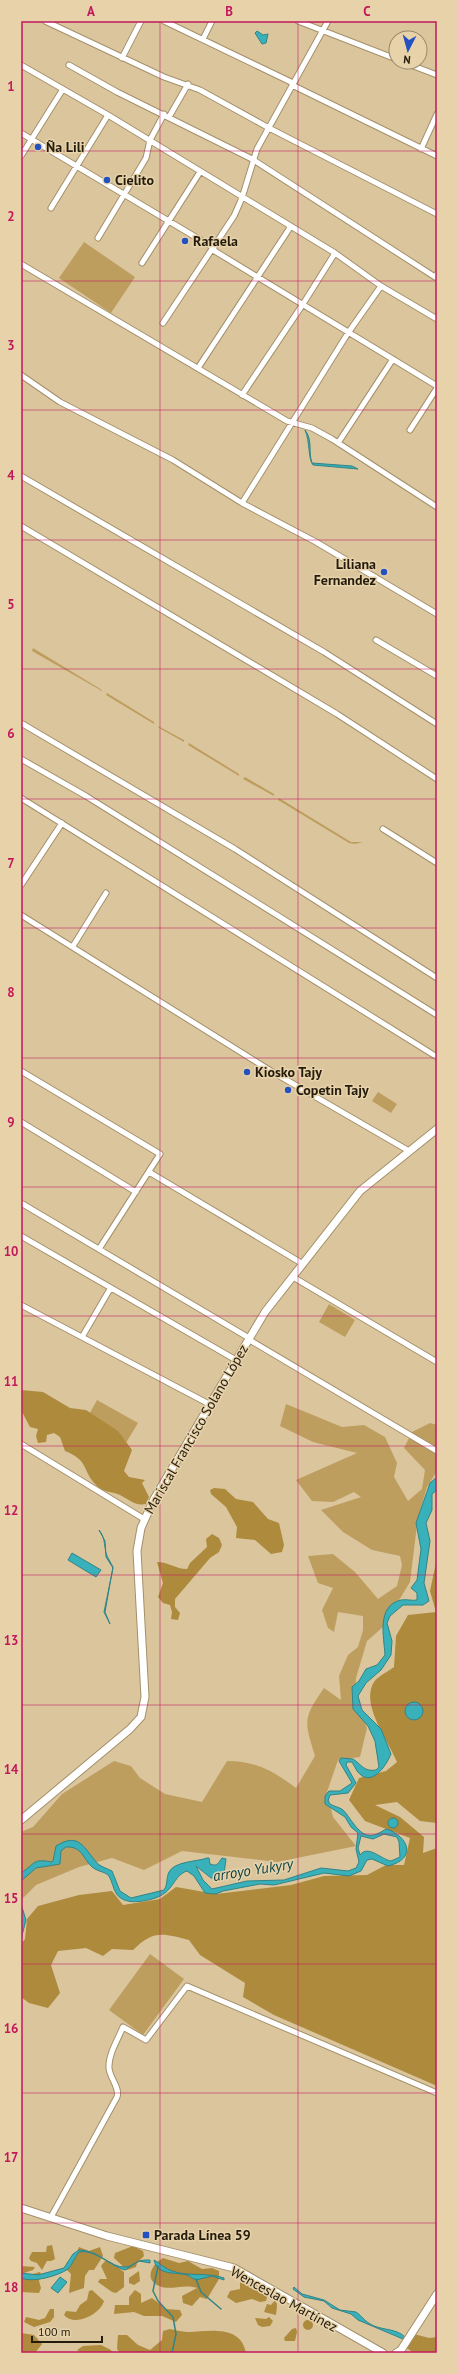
<svg xmlns="http://www.w3.org/2000/svg" width="458" height="2374" viewBox="0 0 458 2374" font-family="'PT Sans',sans-serif">
<style>
.green{fill:#be9e5f}
.forest{fill:#ae8a3d}
.water{fill:#38b1bb;stroke:#328486;fill-rule:evenodd}
.lines{fill:none;stroke-linecap:round;stroke-linejoin:round}
.stream{stroke:#328486;stroke-width:1.5}
.street-casing{stroke:#a4906a;stroke-width:7}
.secondary-casing{stroke:#a4906a;stroke-width:9}
.street{stroke:#fff;stroke-width:5}
.secondary{stroke:#fff;stroke-width:7}
.grid{fill:none;stroke:#c2185b;stroke-width:1;stroke-opacity:0.55}
.poi-dot{fill:#2352c0;stroke:#e7d2aa;stroke-width:1.5}
.labels{text-anchor:middle;stroke-width:3;stroke-linejoin:round;paint-order:stroke}
.poi-label{font-size:14px;font-weight:bold;fill:#231b0c;stroke:#e7d2aa;text-anchor:start}
.street-label{font-size:14px;fill:#231b0c;stroke:#e7d2aa}
.water-label{font-size:15px;font-style:italic;fill:#0d4347;stroke:#e7d2aa}
.neatline{fill:none;stroke:#c2185b;stroke-width:1.5}
.grid-label{font-size:13px;text-anchor:middle;font-weight:bold;fill:#c2185b}
</style>
<rect width="100%" height="100%" fill="#dac59d"/>
<!-- green -->
<path class="green" d="M84,242L135,277L111,313L59,278Z
M33,648L102,690V691L32,651Z
M107,693L154,722V724L106,695Z
M158,726L184,740V742L159,728Z
M189,743L239,774V776L188,745Z
M245,777L274,794V796L243,779Z
M279,798L351,842H363L355,844L349,843L278,800Z
M378,1092L397,1104L391,1113L372,1101Z
M329,1304L355,1320L345,1337L319,1322Z
M97,1400L138,1423L126,1443L86,1420Z
M286,1404L342,1427L364,1425L385,1437L397,1463L394,1477L408,1501L422,1489L425,1470L404,1448L412,1432L430,1423L437,1425V1471L427,1487L418,1517L410,1582L383,1627L367,1641L356,1678L355,1697L367,1728L360,1757L338,1760L327,1792L333,1817L356,1846L277,1862L182,1851L144,1870L112,1858L79,1867L36,1885L21,1900V1832L33,1827L62,1794L114,1761L131,1766L140,1778L165,1794L202,1802L227,1761C256,1761 273,1771 296,1788L315,1756C304,1721 303,1718 324,1688L341,1700L339,1676L348,1655L358,1647L363,1630V1616L338,1612L334,1632L328,1628L322,1610L333,1588L318,1583L308,1556L333,1554L355,1572L378,1599L397,1586L402,1565L400,1556L372,1550L343,1532L321,1510L361,1497L354,1492L333,1502L312,1501L296,1480L357,1453L313,1442L280,1426Z
M150,1954L184,1979L143,2035L109,2010Z"/>
<!-- forest -->
<path class="forest" d="M21,1390L43,1392L70,1408L86,1410L118,1431L132,1450L124,1471L129,1477L145,1480L142,1483L149,1497L146,1504C134,1506 130,1500 120,1495C112,1491 104,1493 97,1486C81,1470 90,1461 65,1451L60,1437L54,1433L47,1435L46,1442L38,1443L36,1436L38,1429L30,1427L21,1410Z
M214,1488L225,1489L236,1499L253,1502L268,1519L279,1523L284,1545L282,1552L271,1554L255,1540L236,1538L237,1527L226,1507L211,1494L210,1490Z
M212,1534L219,1538L222,1545L219,1552L210,1558L175,1599V1607L180,1613L178,1620L171,1619L172,1612L170,1605L163,1603L158,1597L163,1583L157,1562C168,1562 176,1569 187,1569L190,1563L207,1547L206,1539Z
M437,1558V1823L420,1821L397,1802L375,1805L400,1817L424,1837L423,1853L437,1848V2086L274,2015L243,1997L245,1983L200,1955L189,1940C163,1933 153,1930 133,1950L112,1949L103,1956L86,1948L58,1951L51,1965L60,1993L48,2008L29,2003L21,1997V1944L25,1939L27,1919L38,1906L79,1895L112,1891L123,1905L160,1899L176,1887L216,1894L291,1885L324,1876L367,1875L386,1865H404L410,1838L365,1821L349,1800L359,1778L386,1771L397,1762C388,1740 360,1704 374,1682C378,1676 389,1671 394,1667L396,1636L408,1615L436,1612L430,1591Z
M52,2245L55,2259L51,2261H47L42,2270L37,2263L31,2261L29,2258L32,2252H46L47,2246Z
M133,2246L143,2251L144,2256L137,2263L136,2267L127,2270L114,2258L115,2253Z
M79,2247L89,2251L100,2247L103,2256L94,2270H89L85,2276L84,2288L69,2293L71,2274L65,2268L67,2262L74,2260Z
M163,2258L179,2263L188,2261L202,2269L212,2268L219,2271V2279L207,2299L200,2297L192,2306L183,2303L182,2296L197,2288C182,2283 169,2292 157,2285C144,2278 153,2263 163,2258Z
M105,2261H109L124,2272V2287L116,2293L112,2292L98,2282L100,2279H107L101,2266Z
M21,2266L35,2267L33,2270L21,2274Z
M139,2271L140,2281L134,2285L129,2283V2278Z
M40,2272L41,2274L39,2281L41,2288L39,2293L21,2292V2277Z
M244,2280L252,2289L256,2290L260,2284L269,2289L266,2301L260,2302L252,2299L236,2303L227,2297L230,2291L240,2289V2282Z
M92,2290L104,2301C100,2315 74,2327 64,2315L66,2311L76,2312L80,2305L87,2300L89,2291Z
M135,2290L141,2294V2303L152,2298L166,2309L180,2310L182,2315L176,2322L162,2316H144L134,2312L114,2314L115,2305H129V2297Z
M276,2299L277,2306L276,2315L264,2312L267,2304L271,2305Z
M50,2309H54V2317L50,2322L34,2327L24,2322L26,2317L39,2320L45,2318Z
M269,2317L273,2321L270,2326L262,2327L258,2325L255,2318L266,2319Z
M303 2325a5 5 0 1 1 10 0a5 5 0 1 1-10 0Z
M296,2328L297,2332L295,2341H285L284,2338L292,2329Z
M170,2329C176,2330 183,2332 189,2332C210,2331 241,2325 246,2353H120L117,2349L118,2335H127L138,2345L150,2350L162,2340L163,2331Z
M21,2333L34,2335L42,2344L35,2353H21Z
M414,2334L429,2338L437,2337V2353H414L405,2347Z
M101,2345L111,2350L112,2353H82L77,2350L83,2346Z"/>
<!-- water -->
<path class="water" d="M257,31L263,35L268,34L266,43L262,44L255,33Z
M305,430C313,440 308,452 312,463L352,466L358,469L313,465C308,459 310,441 305,430Z
M437,1477V1490L432,1494V1510L426,1523L430,1541L424,1583L429,1601L423,1605H403L390,1616L387,1623L392,1641L391,1655L381,1670L366,1683L358,1696L362,1710L381,1729L391,1754C386,1766 371,1789 357,1771C355,1768 354,1765 352,1762H347L346,1765L356,1783L348,1793L330,1795L328,1801C331,1807 338,1806 343,1810C353,1820 361,1843 379,1833C382,1832 383,1830 387,1829C409,1837 417,1859 388,1866L372,1859L367,1860L361,1871L349,1876L324,1873L274,1885L260,1884L223,1891L216,1894L205,1893L194,1876L187,1871C172,1876 175,1893 152,1899C141,1902 123,1905 116,1893C113,1888 112,1881 109,1876C106,1872 100,1872 95,1869C83,1862 84,1846 66,1847L61,1851L60,1864L36,1868L21,1881V1873C35,1864 33,1858 51,1862L53,1861L56,1846C80,1831 84,1849 98,1864C102,1867 108,1869 112,1871L120,1891L131,1898L164,1890C168,1884 166,1878 169,1872C175,1861 196,1862 207,1858H209L210,1864C218,1867 218,1863 222,1858L226,1859L224,1874L218,1878H211L196,1866L203,1880L212,1889L247,1881L284,1880L321,1868L348,1871L356,1868L359,1862L356,1849L358,1833L351,1827L345,1817L325,1804V1796L329,1791H340L352,1783L339,1761L341,1758L353,1759C362,1765 364,1772 376,1770L379,1767L375,1741L368,1726L353,1709L352,1687L359,1681L366,1669L377,1665L385,1655C384,1637 376,1606 401,1600C407,1599 412,1601 417,1600V1593L411,1588L417,1580L421,1549L416,1523L430,1483ZM384,1834L397,1837L399,1842L400,1857L391,1861C382,1860 368,1844 360,1855L358,1848L361,1836L373,1839Z
M99,1530C105,1537 104,1544 106,1553C107,1557 111,1563 113,1567L105,1612L110,1624L104,1612L113,1568L106,1557L105,1541Z
M72,1553L101,1570L96,1577L68,1560Z
M405 1711a9 9 0 1 1 18 0a9 9 0 1 1-18 0Z
M388 1823a5 5 0 1 1 10 0a5 5 0 1 1-10 0Z
M21,1904L26,1920L21,1939Z
M79,2250C99,2250 111,2268 125,2267C133,2267 135,2259 150,2260V2263L139,2261L125,2270C110,2266 95,2249 79,2252C75,2257 72,2265 68,2269C58,2276 33,2283 21,2278V2273L38,2275L64,2268L73,2254Z
M154,2260C160,2263 165,2269 172,2271C190,2277 207,2272 224,2278V2280L212,2276L196,2280C193,2279 190,2276 187,2275C177,2272 157,2276 154,2260Z
M60,2277L67,2282L58,2293L51,2288Z
M294,2287L302,2294L324,2300L340,2310L356,2312C363,2317 365,2322 374,2326C384,2330 397,2329 405,2337L403,2339L358,2320L351,2314L332,2308L324,2301L304,2297L293,2289Z"/>
<g class="lines">
<!-- stream -->
<path class="stream" d="M158,2266L153,2291L158,2301L173,2317L176,2334L172,2353
M196,2279L201,2292L221,2309"/>
<!-- street casing -->
<g class="street-casing">
<path id="street" d="M45,21L164,77L200,90L269,128L437,214
M164,21L293,83
M298,21L396,59
M203,39L212,21
M122,58L141,21
M403,62L437,75
M21,65L108,115L335,253L381,286L437,319
M69,65L117,92L252,159L435,277L437,274
M292,85L437,156
M169,117L188,84
M21,133L214,248
M421,149L437,114
M21,156L63,89
M51,208L108,115
M98,238L146,158L150,140L164,114
M213,250L437,386
M142,263L200,172
M21,264L287,421L312,428L332,439L437,507
M163,323L234,216L242,198L257,149L328,21
M198,368L291,226
M21,375L60,402L173,460L242,503L316,542L437,614
M242,395L303,304L335,253
M410,430L437,388
M338,443L393,359
M21,476L324,652L437,724
M242,503L348,333L381,286
M21,526L337,714L437,779
M376,640L437,676
M21,723L235,849L437,978
M21,759L86,796L437,1015
M21,798L437,1057
M383,829L437,863
M21,885L62,823
M21,915L271,1071L409,1151
M73,946L106,893
M21,1071L160,1154L99,1249
M21,1122L136,1192
M149,1172L303,1264
M21,1203L249,1338
M21,1236L236,1360
M293,1277L437,1362
M21,1305L209,1404
M82,1337L110,1289
M248,1339L437,1451
M21,1444L144,1519
M51,2217L117,2097C120,2087 110,2079 109,2068C108,2055 118,2039 123,2027L146,2040L187,1986L437,2093"/>
</g>
<!-- secondary casing -->
<g class="secondary-casing">
<path id="secondary" d="M21,1820L130,1729L141,1717L145,1697L137,1551L141,1528L154,1499L265,1312L360,1191L437,1129
M21,2208L107,2236L234,2268L383,2353
M396,2353L401,2350L437,2294"/>
</g>
<!-- street -->
<use href="#street" class="street"/>
<!-- secondary -->
<use href="#secondary" class="secondary"/>
</g>
<!-- grid -->
<path class="grid" d="M160,21V2353M298,21V2353M21,151H437M21,281H437M21,410H437M21,540H437M21,669H437M21,799H437M21,928H437M21,1058H437M21,1187H437M21,1316H437M21,1446H437M21,1575H437M21,1705H437M21,1834H437M21,1964H437M21,2093H437M21,2223H437"/>
<!-- markers -->
<g class="poi-dot">
<circle cx="38" cy="147" r="4"/>
<circle cx="107" cy="180" r="4"/>
<circle cx="185" cy="241" r="4"/>
<circle cx="384" cy="572" r="4"/>
<circle cx="247" cy="1072" r="4"/>
<circle cx="288" cy="1090" r="4"/>
<rect x="142" y="2231" width="8" height="8" rx="2"/>
</g>
<g class="labels">
<!-- poi labels -->
<g class="poi-label">
<text x="46" y="152">Ña Lili</text>
<text x="115" y="185">Cielito</text>
<text x="193" y="246">Rafaela</text>
<text x="376" y="569" text-anchor="end">Liliana<tspan x="376" dy="16">Fernandez</tspan></text>
<text x="255" y="1077">Kiosko Tajy</text>
<text x="296" y="1095">Copetin Tajy</text>
<text x="154" y="2240">Parada Línea 59</text>
</g>
<!-- street labels -->
<g class="street-label">
<text transform="translate(196 1429) rotate(-60)" y="5">Mariscal Francisco Solano López</text>
<text transform="translate(284 2299) rotate(29)" y="5">Wenceslao Martínez</text>
</g>
<!-- water labels -->
<g class="water-label">
<text transform="translate(253 1870) rotate(-9)" y="5">arroyo Yukyry</text>
</g>
</g>
<!-- border -->
<rect width="458" height="2374" fill="none" stroke="#e7d2aa" stroke-width="44"/>
<!-- north arrow -->
<g transform="translate(408 50) rotate(186)"><circle r="19" fill="#e7d2aa" stroke="#99896b"/>
<path d="M0-3L7 15L0 10L-7 15Z" fill="#2352c0"/>
<text y="-6" font-size="11" font-weight="bold" text-anchor="middle" fill="#231b0c">N</text>
</g>
<!-- scale -->
<path d="M32 2336v6h70v-6" fill="none" stroke="#231b0c" stroke-width="2"/>
<text x="38" y="2336" font-size="12" fill="#231b0c" stroke="#e7d2aa" stroke-width="3" paint-order="stroke">100 m</text>
<rect x="22" y="22" width="414" height="2330" class="neatline"/>
<g class="grid-label">
<text x="91" y="16">A</text>
<text x="229" y="16">B</text>
<text x="367" y="16">C</text>
<text x="11" y="91">1</text>
<text x="11" y="221">2</text>
<text x="11" y="350">3</text>
<text x="11" y="480">4</text>
<text x="11" y="609">5</text>
<text x="11" y="738">6</text>
<text x="11" y="868">7</text>
<text x="11" y="997">8</text>
<text x="11" y="1127">9</text>
<text x="11" y="1256">10</text>
<text x="11" y="1386">11</text>
<text x="11" y="1515">12</text>
<text x="11" y="1645">13</text>
<text x="11" y="1774">14</text>
<text x="11" y="1903">15</text>
<text x="11" y="2033">16</text>
<text x="11" y="2162">17</text>
<text x="11" y="2292">18</text>
</g>
</svg>
